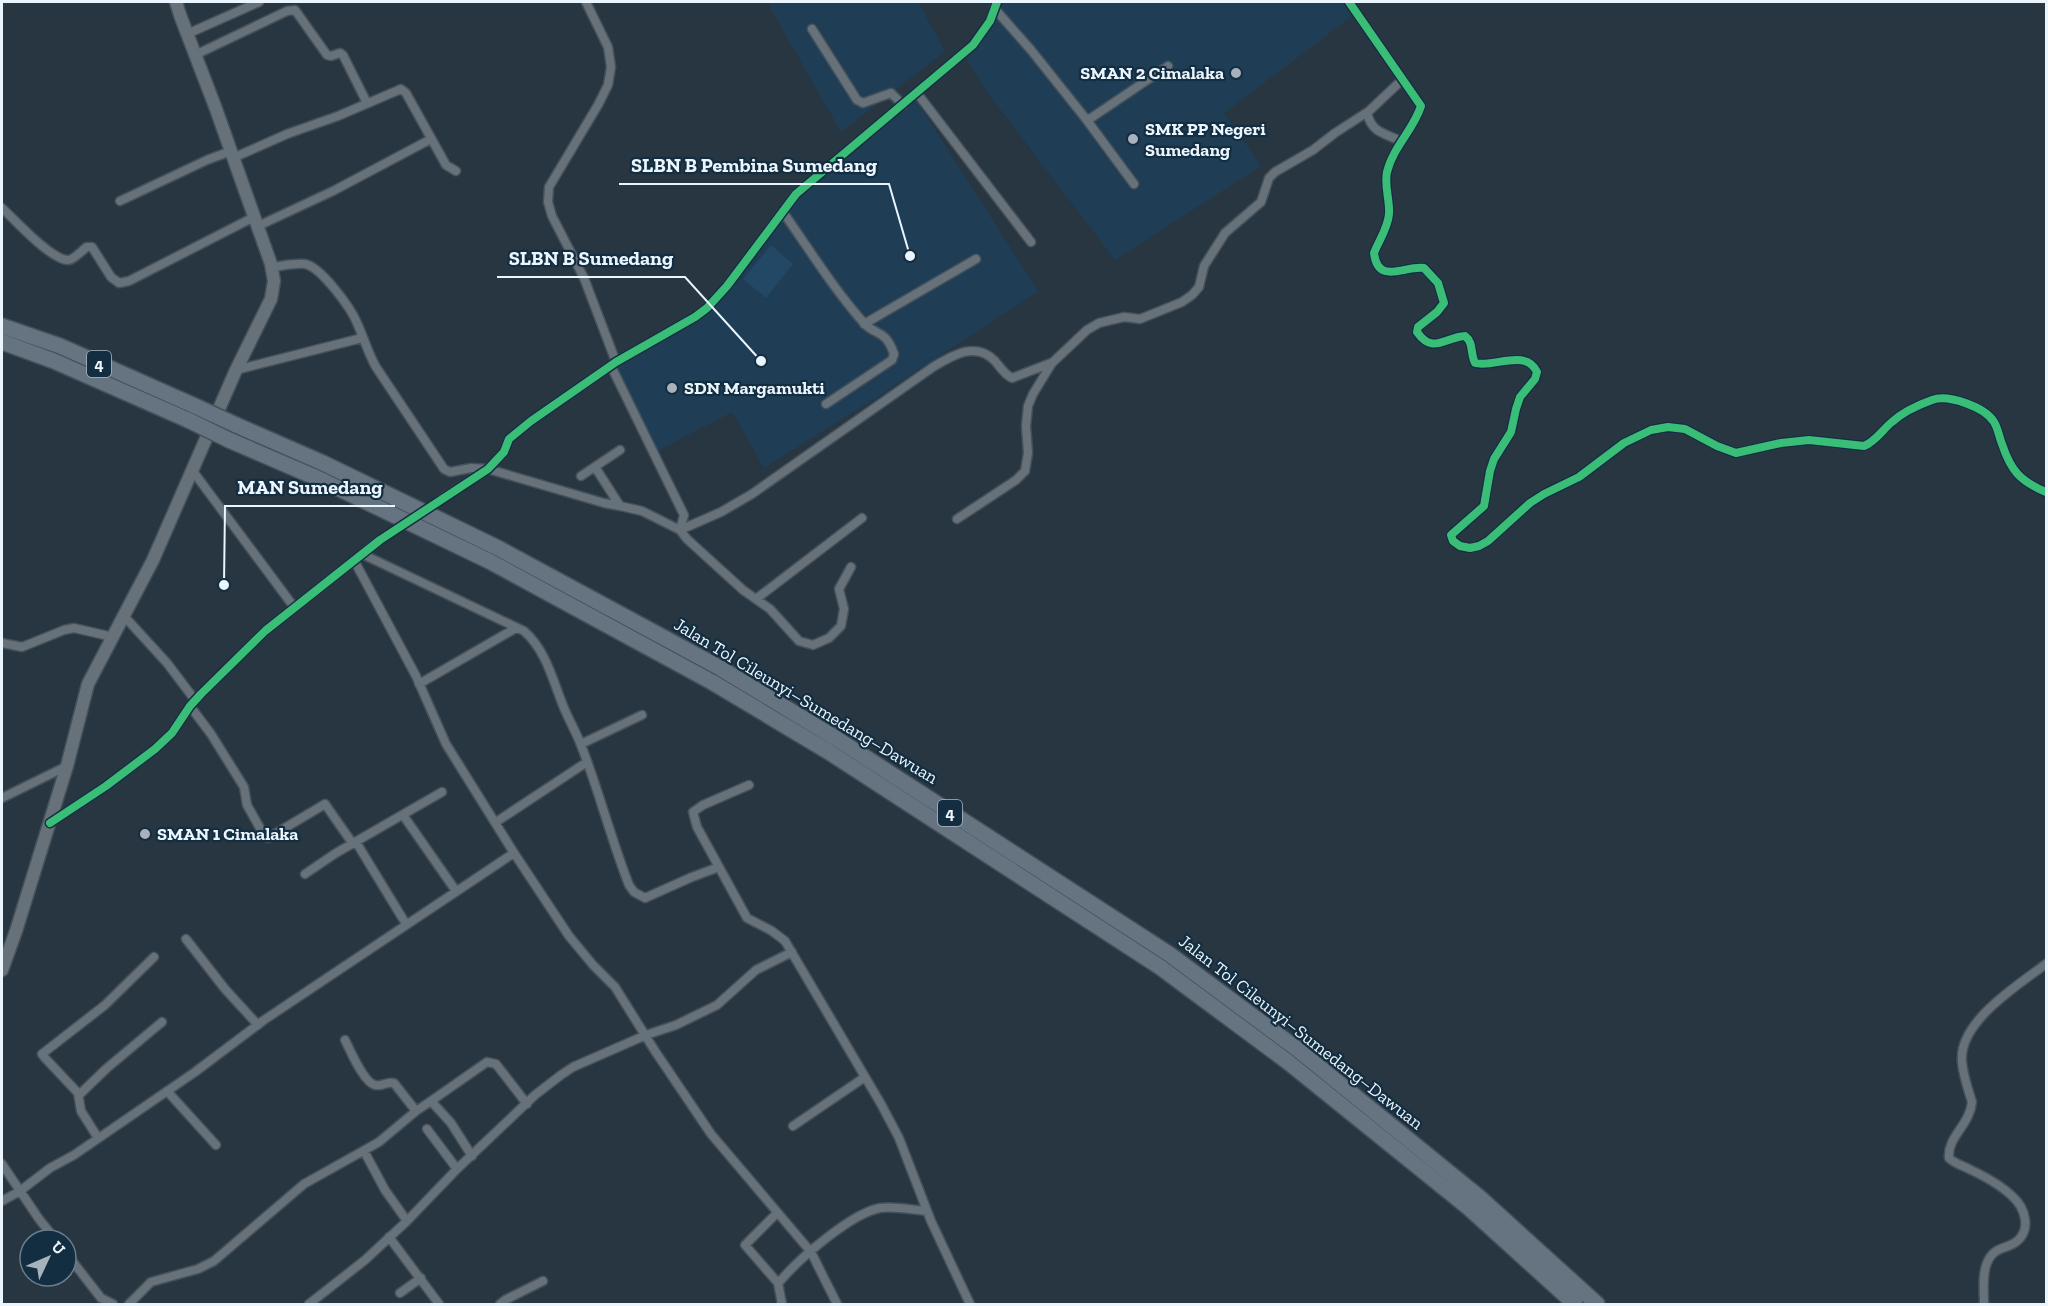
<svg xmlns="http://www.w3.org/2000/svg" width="2048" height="1306" viewBox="0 0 2048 1306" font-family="'Zilla Slab',serif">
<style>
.built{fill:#1f3e55}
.green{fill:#234865}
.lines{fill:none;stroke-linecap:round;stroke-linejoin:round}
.street-tunnel{stroke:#45535e;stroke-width:8;stroke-dasharray:8 4;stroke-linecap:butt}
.street-casing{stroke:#45515a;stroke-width:11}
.secondary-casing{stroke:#45515a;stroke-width:15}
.highway-casing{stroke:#45515a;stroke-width:18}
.street{stroke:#667179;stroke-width:8}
.secondary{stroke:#667179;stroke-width:12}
.highway{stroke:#657480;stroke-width:15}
.highway-bridge-casing{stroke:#45515a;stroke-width:18;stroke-linecap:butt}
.highway-bridge{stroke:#657480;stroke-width:15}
.cycleway-casing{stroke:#132d41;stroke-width:11}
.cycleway{stroke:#3abd76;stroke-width:8}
.poi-dot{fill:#a7b2bc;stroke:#132d41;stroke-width:2}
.labels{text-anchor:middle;stroke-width:4.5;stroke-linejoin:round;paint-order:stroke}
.shield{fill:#132d41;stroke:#aab9c5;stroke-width:1.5}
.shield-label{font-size:16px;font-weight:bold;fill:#ebf5fd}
.poi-label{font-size:18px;font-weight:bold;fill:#ebf5fd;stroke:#132d41;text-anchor:start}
.street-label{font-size:18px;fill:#ebf5fd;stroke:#132d41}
.leader{fill:none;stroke:#ebf5fd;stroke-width:2}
.callout-dot{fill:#ebf5fd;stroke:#132d41;stroke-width:2}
.callout-label{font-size:20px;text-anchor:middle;font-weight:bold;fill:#ebf5fd;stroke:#132d41;stroke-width:4.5;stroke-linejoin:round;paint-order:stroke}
</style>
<rect width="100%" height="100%" fill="#283642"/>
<!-- built -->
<path class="built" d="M767,2H918L945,51L841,132Z
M1001,2H1341L1352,16L1224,113L1261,166L1115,260L988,93L964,55L984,37L992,24Z
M915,98L1038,291L868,403L764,468L732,412L657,451L613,365L705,311L738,282L793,204L817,177L858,149Z"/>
<!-- green -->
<path class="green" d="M771,245L793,264L766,298L743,279Z"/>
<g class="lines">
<!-- street-tunnel -->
<path class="street-tunnel" d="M380,540L440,500"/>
<!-- street casing -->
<g class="street-casing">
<path id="street" d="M586,2L608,47L611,67L608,85L598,105L549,187L548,202L552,216L584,278L616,362
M1349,2L1421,106C1414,129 1393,147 1387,172C1384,186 1390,200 1389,214C1388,228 1379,240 1374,253C1378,286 1405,265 1424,268L1438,283L1444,303L1437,312L1418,327L1417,332C1433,355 1445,337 1465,336C1474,343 1470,353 1475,363C1494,368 1526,348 1537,372L1535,379L1520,397L1516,409L1511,432L1494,459L1490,471L1484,506L1451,535L1453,541L1460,546L1470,548L1479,546L1488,541L1530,503L1544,494L1579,477L1624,443L1651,430L1668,427L1685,429L1717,446L1736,453L1781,443L1809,440L1864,446C1876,441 1882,430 1892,422C1903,412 1918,405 1932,400C1948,394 1985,407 1994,422C1998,428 1999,437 2002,444C2011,471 2020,481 2046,492
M994,8L1031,50L1086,119L1091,118L1168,66
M812,29L857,100L863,103L891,93L903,105
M187,34L259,2
M195,55L287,11L295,10L327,55L331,56L340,53L343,55L367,103
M917,93L1031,242
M1367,113C1372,133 1384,133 1401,141
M1086,119L1134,184
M233,158L287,134L338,116L401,89L406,93L446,165L456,171
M120,201L207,160L231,151
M2,208C15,220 51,260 68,260C74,260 82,250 87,247H92L111,277L119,283L129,281L254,217
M783,212C809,249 833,288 863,322C876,337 885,328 894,354L892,360L826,404
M258,226L333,191L431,139
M272,267C282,266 294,263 305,264C321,267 351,308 357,323C364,338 368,353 376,367L444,469L450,472L471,468L488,469L604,503L620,506
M864,324L976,259
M611,366L684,515L680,530L687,539L743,590L770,609L799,641L813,645L829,638L841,626L844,609L839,589L851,567
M236,370L362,338
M595,467L620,506L642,511L680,530L721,512L752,494L933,367C953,355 976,341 995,361C1000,367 1005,375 1012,378L1051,363
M192,470L294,607
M581,476L620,450
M440,500L488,469L504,452L509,439L531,421L616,362L695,317L707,308L727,286L796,194L973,45L990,21L997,2
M957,519L1016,480L1025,471L1028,453L1026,426L1028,406L1033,394L1052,363L1087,330L1099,323L1124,317L1140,319L1182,302L1192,295L1199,287L1204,266L1225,233L1261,202L1269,178L1275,172L1313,150L1335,133L1369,111L1403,79
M362,554L524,631C546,650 553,681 564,708C569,720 576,732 581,745C599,791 611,839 629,885L634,892L645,898L692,877L719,867L747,918L772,931L785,941L881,1104L899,1138L931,1221L970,1304
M355,562L416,676L446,744L514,853L569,936L593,965L615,987L655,1051L711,1134L811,1252L837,1304
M756,599L862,518
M124,616L167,663L195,700
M2,643L22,647L64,630L74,628L113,637
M419,684L516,628
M190,706L211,734L244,787L247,805L265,837L268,838L325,804L353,844
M581,744L642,715
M2,798L67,766
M403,815L456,891
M496,822L587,762
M50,823L106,786L155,749L172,733L190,706L201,694L265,631L380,540
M356,842L406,924
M719,867L697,827L693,812L703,805L749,785
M305,874L336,853L442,792
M186,939L225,989L258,1025
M345,1040C350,1050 364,1083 375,1085C382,1087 387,1081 394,1083L416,1111
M167,1091L216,1145
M79,1095L107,1068L162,1022
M431,1101L487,1062L496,1064L527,1104
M793,1126L865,1077
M427,1129L457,1169
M98,1138L81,1111L78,1093L45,1058L42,1054L105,1005L154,957
M364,1151L385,1190L407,1221
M2,1164L39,1219L56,1240
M2,1201L20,1191L50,1168L74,1155L195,1072L264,1020L514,853
M777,1213L745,1245L778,1283
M389,1237L439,1304
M66,1253L101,1298L113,1304
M400,1293L421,1278
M129,1304L151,1282L198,1269L214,1261L304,1184L379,1142L416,1111L431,1101L451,1123L472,1156
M309,1304L365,1260L407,1221L457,1169L535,1095L561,1075L573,1067L646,1035L676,1025L717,1005L756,970L792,952
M500,1304L505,1300L543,1281
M782,1304L778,1283L782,1279C801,1257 852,1213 880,1208C895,1206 912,1210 927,1211
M1984,1304C1984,1291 1982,1275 1987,1263C1994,1246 2005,1250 2016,1242C2032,1230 2025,1208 2013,1197C2001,1185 1984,1176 1969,1169C1962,1165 1955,1164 1949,1158C1947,1137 1970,1125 1972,1102C1968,1089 1963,1075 1962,1062C1958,1022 2018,985 2046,964"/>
</g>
<!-- secondary casing -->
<g class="secondary-casing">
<path id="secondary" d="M2,970L16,931L67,766L88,684L153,560L236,370L271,299L274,281L271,264L216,109L180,15L176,2"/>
</g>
<!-- highway casing -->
<g class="highway-casing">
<path id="highway" d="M2,326L60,346L195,406
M2,342L54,361L188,420
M236,425L323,463L498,548L720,668L837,739L1169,954L1297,1049L1479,1197L1597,1304
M229,440L317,478L491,562L712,682L829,752L1160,967L1288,1062L1469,1208L1575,1304"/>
</g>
<!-- street -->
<use href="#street" class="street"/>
<!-- secondary -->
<use href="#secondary" class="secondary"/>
<!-- highway -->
<use href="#highway" class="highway"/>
<!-- highway-bridge casing -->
<g class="highway-bridge-casing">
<path id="highway-bridge" d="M195,406L236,425
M188,420L229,440"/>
</g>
<!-- highway-bridge -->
<use href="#highway-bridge" class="highway-bridge"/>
<!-- cycleway casing -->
<g class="cycleway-casing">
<path id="cycleway" d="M1349,2L1421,106C1414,129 1393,147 1387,172C1384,186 1390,200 1389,214C1388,228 1379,240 1374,253C1378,286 1405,265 1424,268L1438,283L1444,303L1437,312L1418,327L1417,332C1433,355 1445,337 1465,336C1474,343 1470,353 1475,363C1494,368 1526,348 1537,372L1535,379L1520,397L1516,409L1511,432L1494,459L1490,471L1484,506L1451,535L1453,541L1460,546L1470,548L1479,546L1488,541L1530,503L1544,494L1579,477L1624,443L1651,430L1668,427L1685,429L1717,446L1736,453L1781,443L1809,440L1864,446C1876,441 1882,430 1892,422C1903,412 1918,405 1932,400C1948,394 1985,407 1994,422C1998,428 1999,437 2002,444C2011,471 2020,481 2046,492
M50,823L106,786L155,749L172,733L190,706L201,694L265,631L380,540L488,469L504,452L509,439L531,421L616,362L695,317L707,308L727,286L796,194L973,45L990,21L997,2"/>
</g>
<!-- cycleway -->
<use href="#cycleway" class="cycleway"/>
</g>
<!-- markers -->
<g class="poi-dot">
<circle cx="1236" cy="73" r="6"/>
<circle cx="1133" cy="139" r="6"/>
<circle cx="672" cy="388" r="6"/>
<circle cx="145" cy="834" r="6"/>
</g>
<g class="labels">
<!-- shield labels -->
<g class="shield">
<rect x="87" y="351" width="24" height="26" rx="4.5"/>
<rect x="938" y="800" width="24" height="26" rx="4.5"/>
</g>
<g class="shield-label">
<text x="99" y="370">4</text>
<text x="950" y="819">4</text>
</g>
<!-- poi labels -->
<g class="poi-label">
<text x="1224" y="79" text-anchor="end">SMAN 2 Cimalaka</text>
<text x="1145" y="135">SMK PP Negeri<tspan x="1145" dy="21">Sumedang</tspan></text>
<text x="684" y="394">SDN Margamukti</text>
<text x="157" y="840">SMAN 1 Cimalaka</text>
</g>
<!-- street labels -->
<g class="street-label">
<text transform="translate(806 701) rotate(31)" y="6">Jalan Tol Cileunyi–Sumedang–Dawuan</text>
<text transform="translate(1301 1032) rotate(38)" y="6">Jalan Tol Cileunyi–Sumedang–Dawuan</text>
</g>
</g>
<!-- callouts -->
<path class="leader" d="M910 256L889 184H619M761 361L685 277H497M224 585L225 506H395"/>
<g class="callout-dot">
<circle cx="910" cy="256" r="6"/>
<circle cx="761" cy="361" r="6"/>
<circle cx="224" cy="585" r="6"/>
</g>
<g class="callout-label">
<text x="754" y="172">SLBN B Pembina Sumedang</text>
<text x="591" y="265">SLBN B Sumedang</text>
<text x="310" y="494">MAN Sumedang</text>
</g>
<!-- border -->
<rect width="2048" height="1306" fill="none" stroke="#ebf5fd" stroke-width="6"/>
<!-- north arrow -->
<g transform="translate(48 1258) rotate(46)"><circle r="28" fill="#132d41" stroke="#697d8c" stroke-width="1.5"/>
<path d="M0-4.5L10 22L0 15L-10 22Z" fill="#a7b2bc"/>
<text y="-9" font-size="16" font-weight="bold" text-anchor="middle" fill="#ebf5fd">U</text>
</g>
</svg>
